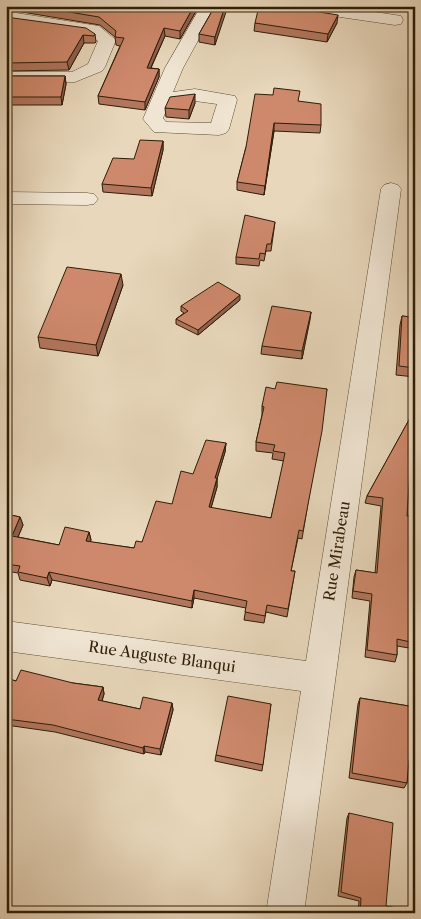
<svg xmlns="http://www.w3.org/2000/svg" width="421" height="919" viewBox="0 0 421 919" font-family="'Libre Caslon Text',serif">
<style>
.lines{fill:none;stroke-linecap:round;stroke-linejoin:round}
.street-casing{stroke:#5c4c34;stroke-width:1}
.street{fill:#f0e5d3;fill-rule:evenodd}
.wall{fill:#b1765d;stroke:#2e1d07}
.shaded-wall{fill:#90604c;stroke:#2e1d07}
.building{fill:#ce896c;stroke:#2e1d07}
.labels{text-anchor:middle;stroke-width:5;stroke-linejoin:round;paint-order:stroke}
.street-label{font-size:15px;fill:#2e1d07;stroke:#f0e5d3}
</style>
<rect width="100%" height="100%" fill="#e8d7bb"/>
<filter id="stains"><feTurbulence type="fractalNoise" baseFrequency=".004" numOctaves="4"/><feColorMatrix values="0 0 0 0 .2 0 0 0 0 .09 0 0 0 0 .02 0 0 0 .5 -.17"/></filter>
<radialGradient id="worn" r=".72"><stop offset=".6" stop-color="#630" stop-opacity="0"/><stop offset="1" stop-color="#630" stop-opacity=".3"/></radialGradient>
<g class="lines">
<!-- street casing -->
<g class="street-casing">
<path id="street" d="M201,6H217L183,68L173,92L195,89L235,96L237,100L229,129L226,133L219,135L154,132L143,119L165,68ZM195,101L217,104L211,123L166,122L163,118L169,104Z
M291,6H335L395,15L401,16L403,20L401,24L395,25L299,11L293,9Z
M10,12L99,26L116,40L105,67L102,71L75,82H6V72H72L88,64L98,41L88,34L6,23V13Z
M391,183L398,185L401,189L304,913H266L301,691L6,651V621L306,661L381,189L384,185Z
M6,192L87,193L94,194L98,199L94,204L87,205L6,204Z"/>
</g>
<!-- street -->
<use href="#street" class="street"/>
</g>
<!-- wall -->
<path class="wall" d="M6,6H199L180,39L165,36L151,68L159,69V77L145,110L99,104L98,96L120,46L116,45L115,37L100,25L10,10L6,11Z
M215,6V45L199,42V34Z
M314,9V11L337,23L327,42L254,31L255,23Z
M6,17L95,34L96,42L95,43H84L69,70L6,71Z
M6,76H65L66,84L62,105H6Z
M299,101L321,125L320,133L274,131L264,195L237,190V182L246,147Z
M195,103L189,119L166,117L165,108Z
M163,141V150L152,196L103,192L102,184Z
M415,218V377L396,375L400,325L402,316L410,317L411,299L413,290H414L412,249Z
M275,222L271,251H266L264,261L260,260L259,266L236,264V257Z
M123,285L98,356L40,348L38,337Z
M240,300L198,335L176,324V319L184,313L181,311V306Z
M311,312L302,359L261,354L262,346Z
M275,389H327L302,539L298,538L291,571H295L287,617L266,612L264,623L244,620L246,608L194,598L192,608L52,580L50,586L20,580L18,573L6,571V514L20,517L23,525L18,537L59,545L89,532L91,540L90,542L134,548L142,542L172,504L193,474L226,443L225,452L217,478V487L211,508L271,518L284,461L272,459L273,453L256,451V442L262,415V406Z
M415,409V480L409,478L407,516L415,517V649L397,646V655L395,662L365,657L370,601L352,598L354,577L356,570L375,573L381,506L365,503L367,496Z
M6,678L16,681L73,683L103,687L104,694L102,701L140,709L172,703L173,710L161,755L145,752L144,754L55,732L6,725Z
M360,698L415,707V767L408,766L407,783L404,788L349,778L358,704Z
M271,704L262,771L215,761L216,755Z
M349,813L386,906L393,913H358L359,901L338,896L347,818Z"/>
<!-- shaded-wall -->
<path class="shaded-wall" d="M6,6H10V10L6,11Z
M194,6H199L180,39V31Z
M225,6H228L215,45V37Z
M338,15L337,23L327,42L328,34Z
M164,28L165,36L147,76V68Z
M83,35L84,43L69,70L67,62Z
M159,69V77L145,110V102Z
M65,76L66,84L62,105L61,97Z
M195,94V103L189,119V110Z
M274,123V131L264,195L265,186Z
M163,141V150L152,196L151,188Z
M121,274L123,285L98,356L96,345Z
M240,295V300L198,335V330Z
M311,312L310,320L302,359V351Z
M226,443L225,452L215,486V478Z
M217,478V487L209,515V507Z
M20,517L23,525L15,544L12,536Z
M89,532L91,540L87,549L86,541Z
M49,572L52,580L50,586L47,578Z
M194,590V598L192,608V601Z
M103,687L104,694L100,707L98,700Z
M172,703L173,710L161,755L160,749Z
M144,746L145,752L144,754L143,748Z"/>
<!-- building -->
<path class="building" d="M33,6H194L180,31L164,28L147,68L159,69L145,102L98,96L124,38L115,37L116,31L99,17Z
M215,6H225L215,37L199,34Z
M259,6H296L314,9L313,11L338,15L328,34L255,23Z
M6,17L86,28L95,34L94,36L83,35L67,62L6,63Z
M6,76H65L61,97H6Z
M274,88L300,91L298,101L321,104V125L274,123L265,186L237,182L246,147L255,94L273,95Z
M195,94L189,110L165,108L170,97Z
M140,140L163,141L151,188L102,184L113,158L134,159Z
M245,215L275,222L271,244H267L265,254L260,253L259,259L236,257Z
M67,267L121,274L96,345L38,337Z
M218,282L240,295L198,330L176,319L188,311L181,306Z
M413,290H415V368L399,366L402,316L412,317Z
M272,306L311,312L302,351L262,346Z
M277,382L327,389L322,431L309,499L303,531L299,530L291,571H295L288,609L267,605L265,616L245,612L247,601L194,590L192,601L49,572L47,578L18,572L20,566L6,564V514L20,517L12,536L59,545L65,527L89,532L86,541L134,548L136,541L142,542L156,501L172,504L181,471L193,474L206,440L226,443L215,478H217L209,507L271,518L285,453L273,451L275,445L256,442L264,407L262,406L266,387L275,389Z
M415,409V471L410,469L407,516L415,517V643L397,639V655L367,650L372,594L353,591L356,570L377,573L383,498L367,496Z
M21,670L73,683L103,687L98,700L140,709L143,697L172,703L160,749L144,746L143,748L53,725L6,719V678L16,681Z
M228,696L271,704L263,765L216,755Z
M360,698L415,707V761L409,760L407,783L352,773Z
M349,813L393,823L386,906L393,907V913H360L361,898L341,892Z"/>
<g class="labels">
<!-- street labels -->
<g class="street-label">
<text transform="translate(337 551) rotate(-81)" y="5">Rue Mirabeau</text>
<text transform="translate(162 657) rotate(8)" y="5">Rue Auguste Blanqui</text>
</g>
</g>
<!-- margin -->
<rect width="421" height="919" fill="none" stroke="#e8d7bb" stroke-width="25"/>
<rect x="8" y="8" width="406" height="904" fill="none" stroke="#2e1d07" stroke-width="2.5"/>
<rect x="12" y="12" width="396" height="894" fill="none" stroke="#2e1d07"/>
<rect width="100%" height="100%" filter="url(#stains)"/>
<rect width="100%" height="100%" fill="url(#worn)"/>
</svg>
